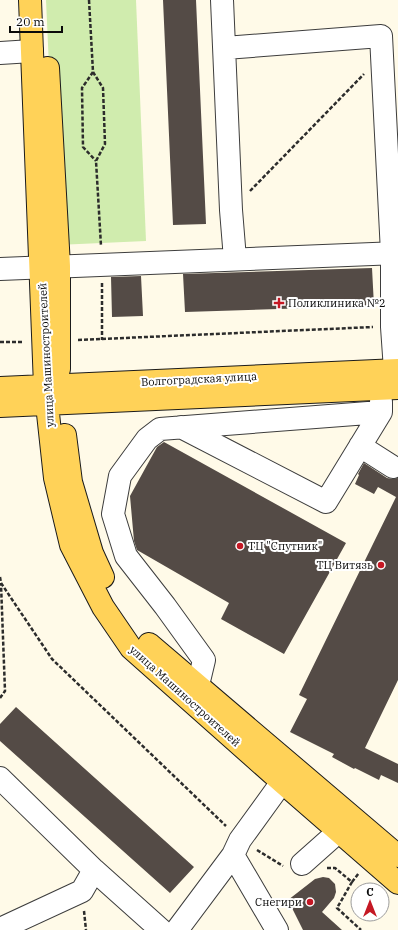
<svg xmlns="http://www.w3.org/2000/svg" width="398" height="930" viewBox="0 0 398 930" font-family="'IBM Plex Serif',serif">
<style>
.green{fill:#d0ecae}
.building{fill:#544b46}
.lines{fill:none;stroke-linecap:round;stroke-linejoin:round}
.minor-casing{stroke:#3d3d3d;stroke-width:24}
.major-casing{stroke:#1b1b1b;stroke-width:24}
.path{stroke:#2c2c2c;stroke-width:2.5;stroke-dasharray:4 2;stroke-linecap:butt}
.minor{stroke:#fff;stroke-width:22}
.major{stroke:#ffd258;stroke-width:22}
.poi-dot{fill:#c51824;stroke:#fff;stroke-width:1.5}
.labels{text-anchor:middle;stroke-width:4;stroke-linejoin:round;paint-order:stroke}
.poi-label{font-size:11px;fill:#0a0a0a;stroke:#fff;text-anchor:start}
.street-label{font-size:11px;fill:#0a0a0a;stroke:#fff}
</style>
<rect width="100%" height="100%" fill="#fffae8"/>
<!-- green -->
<path class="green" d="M46,0H136L146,241L57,245Z"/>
<!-- building -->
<path class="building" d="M163,0H196L206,224L173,225Z
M372,268L374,306L185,312L183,274Z
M141,276L143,316L112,317L111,277Z
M164,442L346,543L284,654L221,619L229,603L137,550L134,541L130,496L157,447Z
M364,463L387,478L392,479L398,478V680L365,748L398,764V783L381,775L379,780L355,768L354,769L332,757L334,754L290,732L307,699L299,695L396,497L378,487L374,494L355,484L359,475L358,474Z
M16,707L194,867L170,893L0,741V724Z
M323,877L329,878L335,884L336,892L334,898L322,912L342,930H303L288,900L315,879Z"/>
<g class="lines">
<!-- minor casing -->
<g class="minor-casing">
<path id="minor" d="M222,0L231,210L235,259
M225,48L381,36L392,253V327L395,370
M0,53L32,51
M0,269L398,253
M181,427L326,502L381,412V402
M360,446L393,467
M194,702L204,660L165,606L126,556L113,514L120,476L147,439L160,429L381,412
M0,778L94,870L161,930
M233,855L277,930
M302,864L338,832
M0,929L82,891L94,870
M177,930L233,855L240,840L282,782"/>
</g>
<!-- major casing -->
<g class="major-casing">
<path id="major" d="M30,0L45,386L55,478L71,545L103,607L131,648L282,782L398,883
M48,68L59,266V369
M0,388L398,370
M0,406L398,388
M65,435L71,482L92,553L103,577
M149,644L398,856"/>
</g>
<!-- path -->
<path class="path" d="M89,0L93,72L103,88L105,144L96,161L101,246
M93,72L82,88L83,147L96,161
M250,191L364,74
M102,283V340
M78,340L373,327
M0,342H23
M0,577L1,583L52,659L226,826
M0,698L5,691L1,584
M257,850L283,866
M327,868H335L352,882L337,908L361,930
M352,882L359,873
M84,911L86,930"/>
<!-- minor -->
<use href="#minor" class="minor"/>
<!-- major -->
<use href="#major" class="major"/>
</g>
<!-- markers -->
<g class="poi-dot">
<path d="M277 297h4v4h4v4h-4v4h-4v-4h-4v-4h4z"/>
<circle cx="240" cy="546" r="4"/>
<circle cx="381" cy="565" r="4"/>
<circle cx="310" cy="902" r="4"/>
</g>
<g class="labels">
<!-- poi labels -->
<g class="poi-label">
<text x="288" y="307">Поликлиника №2</text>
<text x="248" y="550">ТЦ "Спутник"</text>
<text x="373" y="569" text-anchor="end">ТЦ Витязь</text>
<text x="302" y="906" text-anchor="end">Снегири</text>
</g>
<!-- street labels -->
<g class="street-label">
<text transform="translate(46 355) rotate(-93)" y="4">улица Машиностроителей</text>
<text transform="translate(199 379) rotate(-3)" y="4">Волгоградская улица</text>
<text transform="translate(185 696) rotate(42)" y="4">улица Машиностроителей</text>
</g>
</g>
<!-- north arrow -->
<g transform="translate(370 902)"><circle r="19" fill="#ffffff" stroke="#9d9d9d"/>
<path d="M0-3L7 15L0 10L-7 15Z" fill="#c51824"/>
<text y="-6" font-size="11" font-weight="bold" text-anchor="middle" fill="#0a0a0a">С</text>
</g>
<!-- scale -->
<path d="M10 26v6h52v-6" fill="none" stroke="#0a0a0a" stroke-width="2"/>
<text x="16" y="26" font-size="12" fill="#0a0a0a" stroke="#ffffff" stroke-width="3" paint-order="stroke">20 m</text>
</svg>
